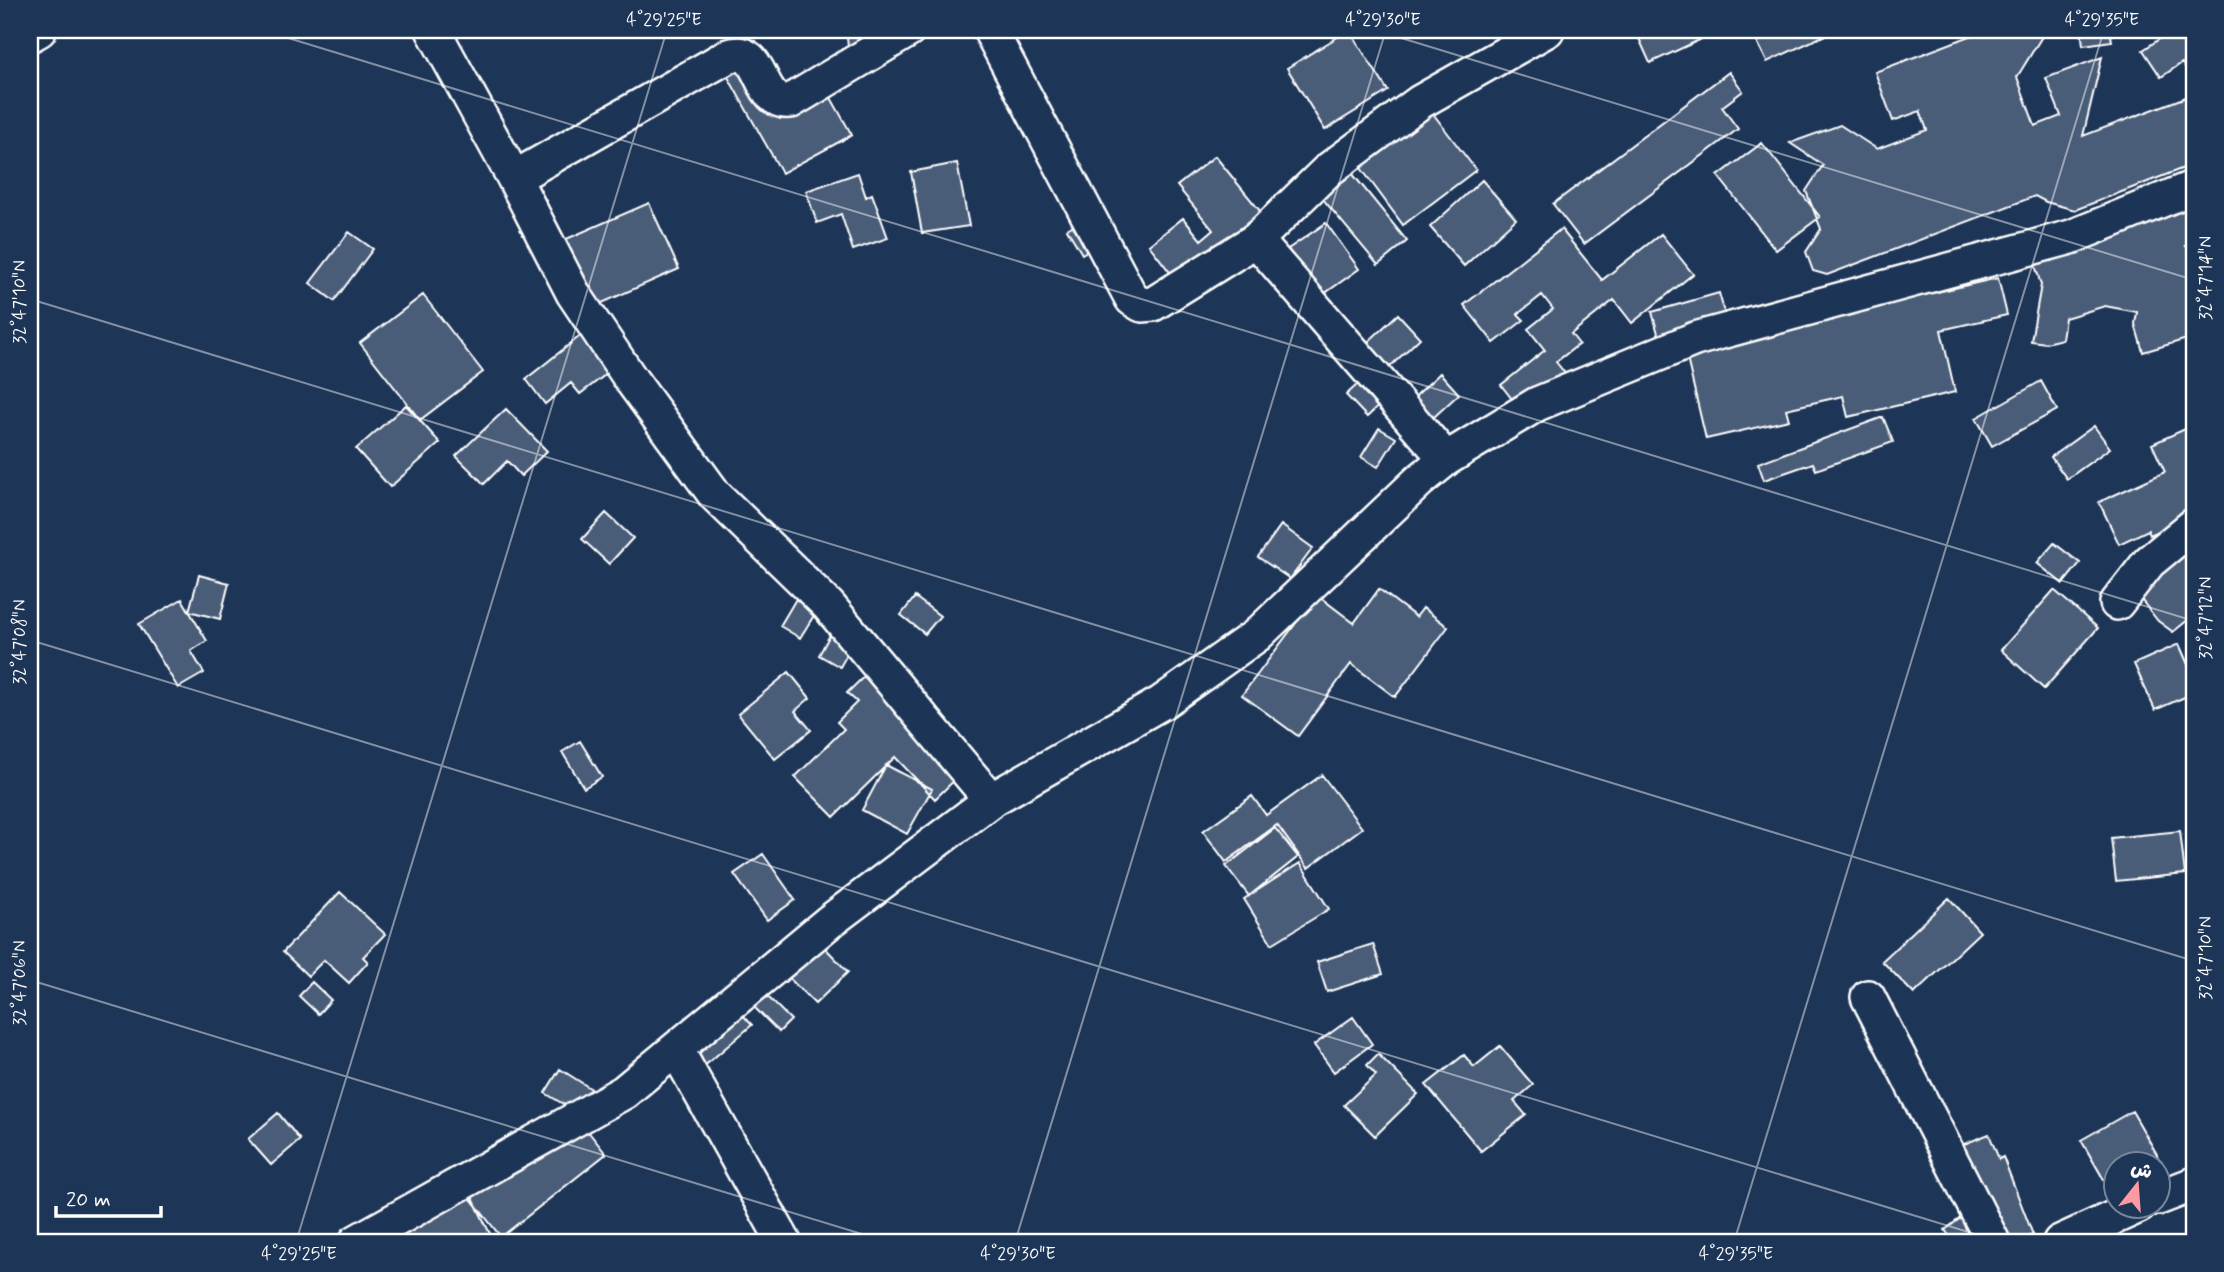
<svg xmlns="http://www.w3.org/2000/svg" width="2224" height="1272" viewBox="0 0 2224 1272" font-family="Mynerve,'Playpen Sans Arabic',sans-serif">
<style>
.building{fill:#4a5d79;stroke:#fff;stroke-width:2}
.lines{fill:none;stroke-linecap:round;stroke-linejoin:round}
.street-casing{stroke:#fff;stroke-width:38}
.street{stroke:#1d3557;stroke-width:33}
.ticks{fill:none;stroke:#fff;stroke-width:2;stroke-opacity:0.45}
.neatline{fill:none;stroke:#fff;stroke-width:2.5}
.ticks-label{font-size:18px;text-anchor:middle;fill:#fff}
</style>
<rect width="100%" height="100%" fill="#1d3557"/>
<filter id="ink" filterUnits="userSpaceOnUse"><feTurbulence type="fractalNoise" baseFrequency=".0143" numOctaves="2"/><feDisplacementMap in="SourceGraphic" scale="14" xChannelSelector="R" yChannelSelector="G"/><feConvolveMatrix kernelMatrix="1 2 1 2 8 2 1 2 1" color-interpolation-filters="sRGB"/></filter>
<g filter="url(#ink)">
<!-- building -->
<path class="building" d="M846,30H899L849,54Z
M1349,30L1388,91L1325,130L1287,68Z
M1645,30H1721L1650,63L1637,34Z
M1751,30H1836L1767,62Z
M1986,30H2046L2017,77L2035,126L2061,116L2046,78L2102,57L2083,136L2194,94V164L2075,210L2046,202L2035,196L1827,275L1813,271L1806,252L1821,229L1806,191L1823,165L1790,143L1840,125L1877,149L1927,130L1920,111L1893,121L1875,72Z
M2081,30H2110L2112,41L2083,45Z
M2173,30H2194V83L2182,63L2161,77L2143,50Z
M747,57L776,113L825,87L852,135L782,173L724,70Z
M1729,72L1743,91L1722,107L1738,129L1584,244L1553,204Z
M1431,111L1476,170L1403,225L1358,164Z
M1762,143L1820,217L1776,250L1718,176Z
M1215,156L1261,212L1176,280L1149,245L1183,218L1201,240L1213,230L1177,186Z
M957,163L969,226L922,233L911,172Z
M1347,167L1407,241L1378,265L1317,192Z
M858,173L866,197L872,194L888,238L853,250L841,214L817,223L806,191Z
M1482,180L1516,219L1464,266L1430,227Z
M2194,200V244L2185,246L2194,248V337L2143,352L2135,324L2137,312L2105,306L2065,318L2062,339L2046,343L2031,341L2041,285L2035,265L2084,251L2088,231Z
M649,203L679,269L593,307L564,240Z
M1101,209L1116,234L1082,254L1067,229Z
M1326,223L1359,269L1321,296L1288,249Z
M1561,229L1602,280L1661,234L1693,274L1632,323L1614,300L1571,334L1579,344L1556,362L1572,382L1527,418L1501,385L1545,350L1528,329L1553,309L1542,295L1518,314L1524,320L1494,343L1464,305Z
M349,232L373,249L334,301L310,283Z
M1998,278L2007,315L1941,330L1955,392L1848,417L1843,396L1786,409L1789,420L1706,439L1685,350Z
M1719,293L1726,318L1659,337L1652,312Z
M423,295L483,372L420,420L360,343Z
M1398,314L1420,338L1372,384L1386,399L1367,417L1346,395L1372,371L1355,354Z
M594,325L622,362L580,394L571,383L545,404L526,379Z
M1440,373L1459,394L1409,440L1390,420Z
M2041,381L2057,410L1992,446L1976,418Z
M406,405L440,443L390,487L356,449Z
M506,409L547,451L521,476L507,461L484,484L456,456Z
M1883,417L1893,442L1816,470L1813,463L1764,480L1758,463Z
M2194,425V515L2150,535L2148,530L2119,544L2099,502L2165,472L2152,444Z
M2094,426L2110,448L2067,479L2051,457Z
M1379,428L1396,438L1378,467L1361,457Z
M606,513L633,538L609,564L582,539Z
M1281,525L1313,548L1290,579L1258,557Z
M2194,530V615L2173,632L2158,621L2142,601L2134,595Z
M2054,543L2080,563L2063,584L2037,563Z
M199,575L229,583L220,619L189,611Z
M1379,589L1416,617L1423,608L1448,627L1395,697L1351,664L1298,736L1242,695L1317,595L1354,623Z
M2054,590L2098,628L2044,689L2001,650Z
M800,592L821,604L800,638L780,626Z
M915,597L940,616L925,634L901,615Z
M182,599L207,641L191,651L204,673L178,688L139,624Z
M840,616L862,628L840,667L819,655Z
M2179,644L2194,678V693L2155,710L2134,664Z
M883,658L966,769L935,799L895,757L834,817L795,777L844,729L837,722L857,702L847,693Z
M789,672L810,698L795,711L811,730L775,759L738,714Z
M580,741L602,777L584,788L562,752Z
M886,765L932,789L907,834L862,810Z
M1322,775L1362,828L1308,868L1277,825L1226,862L1203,831L1252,796L1266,815Z
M1275,828L1298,857L1249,896L1226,866Z
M2180,831L2185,874L2116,881L2111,838Z
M763,854L795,900L767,920L734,874Z
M1300,863L1329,909L1272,944L1244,899Z
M340,892L385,934L363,957L368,962L349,983L324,960L308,976L283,952Z
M1949,898L1980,932L1914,994L1882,961Z
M814,936L848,972L815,1004L780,969Z
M1373,944L1383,974L1327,992L1317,962Z
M312,982L331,1000L318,1014L299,996Z
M757,986L791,1020L779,1032L745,998Z
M725,995L752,1025L702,1068L687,1050Z
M1353,1017L1372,1044L1334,1072L1314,1045Z
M1500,1046L1533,1085L1514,1101L1526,1115L1481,1151L1426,1085L1464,1055L1474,1067Z
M1378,1054L1418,1094L1375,1136L1344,1105L1376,1075L1367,1065Z
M560,1069L593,1090L578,1113L545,1093Z
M572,1111L606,1154L501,1237L468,1195Z
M2132,1111L2170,1177L2158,1184V1164H2116V1189L2111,1192L2081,1140Z
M278,1113L300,1140L271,1165L248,1139Z
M1989,1134L1999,1159L2003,1157L2033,1235L2014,1242H1996L1959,1146Z
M469,1190L494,1242H405L396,1223Z
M1971,1210L1995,1242H1954L1945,1230Z"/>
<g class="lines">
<!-- street casing -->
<g class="street-casing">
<path id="street" d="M433,30L514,178L573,293L632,381L715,495L828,605L991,800
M990,30L1132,299L1142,305L1153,304L1256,240L1328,170L1420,102L1547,30
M30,35L39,30
M514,178L728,56C766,43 755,106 791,101L909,30
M1256,240L1446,459
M2117,603L2149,562L2194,525
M1868,997L1993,1242
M676,1049L784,1242
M2158,1198L2194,1184
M356,1242L624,1092L829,922L991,800L1161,703L1257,635L1419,481L1446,459L1537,404L1695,339L2071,237L2194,187
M2060,1242L2139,1206"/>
</g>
<!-- street -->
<use href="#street" class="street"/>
</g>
</g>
<!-- ticks -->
<path class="ticks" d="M262,30L2194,621M1375,30L2194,280M30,299L2194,961M30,640L2001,1242M30,980L888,1242M296,1242L667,30M1015,1242L1386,30M1734,1242L2104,30"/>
<!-- margin -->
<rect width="2224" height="1272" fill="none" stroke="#1d3557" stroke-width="77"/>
<!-- north arrow -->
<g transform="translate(2137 1185) rotate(17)"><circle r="33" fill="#1d3557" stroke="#77869a" stroke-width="2"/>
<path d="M0-5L12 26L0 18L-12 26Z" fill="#ff9aa2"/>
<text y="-10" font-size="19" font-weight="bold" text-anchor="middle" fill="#ffffff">ش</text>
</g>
<!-- scale -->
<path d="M56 1206v10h105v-10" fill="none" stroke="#ffffff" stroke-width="3.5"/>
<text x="66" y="1206" font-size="21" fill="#ffffff" stroke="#1d3557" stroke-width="5" paint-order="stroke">20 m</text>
<rect x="38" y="38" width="2148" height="1196" class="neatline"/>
<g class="ticks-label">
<text x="664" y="25">4°29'25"E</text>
<text x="1383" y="25">4°29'30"E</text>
<text x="2102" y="25">4°29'35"E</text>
<text transform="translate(2205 278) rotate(-90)" y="6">32°47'14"N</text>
<text transform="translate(19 302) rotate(-90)" y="6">32°47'10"N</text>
<text transform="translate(2205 618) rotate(-90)" y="6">32°47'12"N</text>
<text transform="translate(19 642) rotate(-90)" y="6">32°47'08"N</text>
<text transform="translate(2205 958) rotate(-90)" y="6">32°47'10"N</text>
<text transform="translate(19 983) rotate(-90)" y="6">32°47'06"N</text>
<text x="299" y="1259">4°29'25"E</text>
<text x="1018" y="1259">4°29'30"E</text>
<text x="1736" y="1259">4°29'35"E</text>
</g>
</svg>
